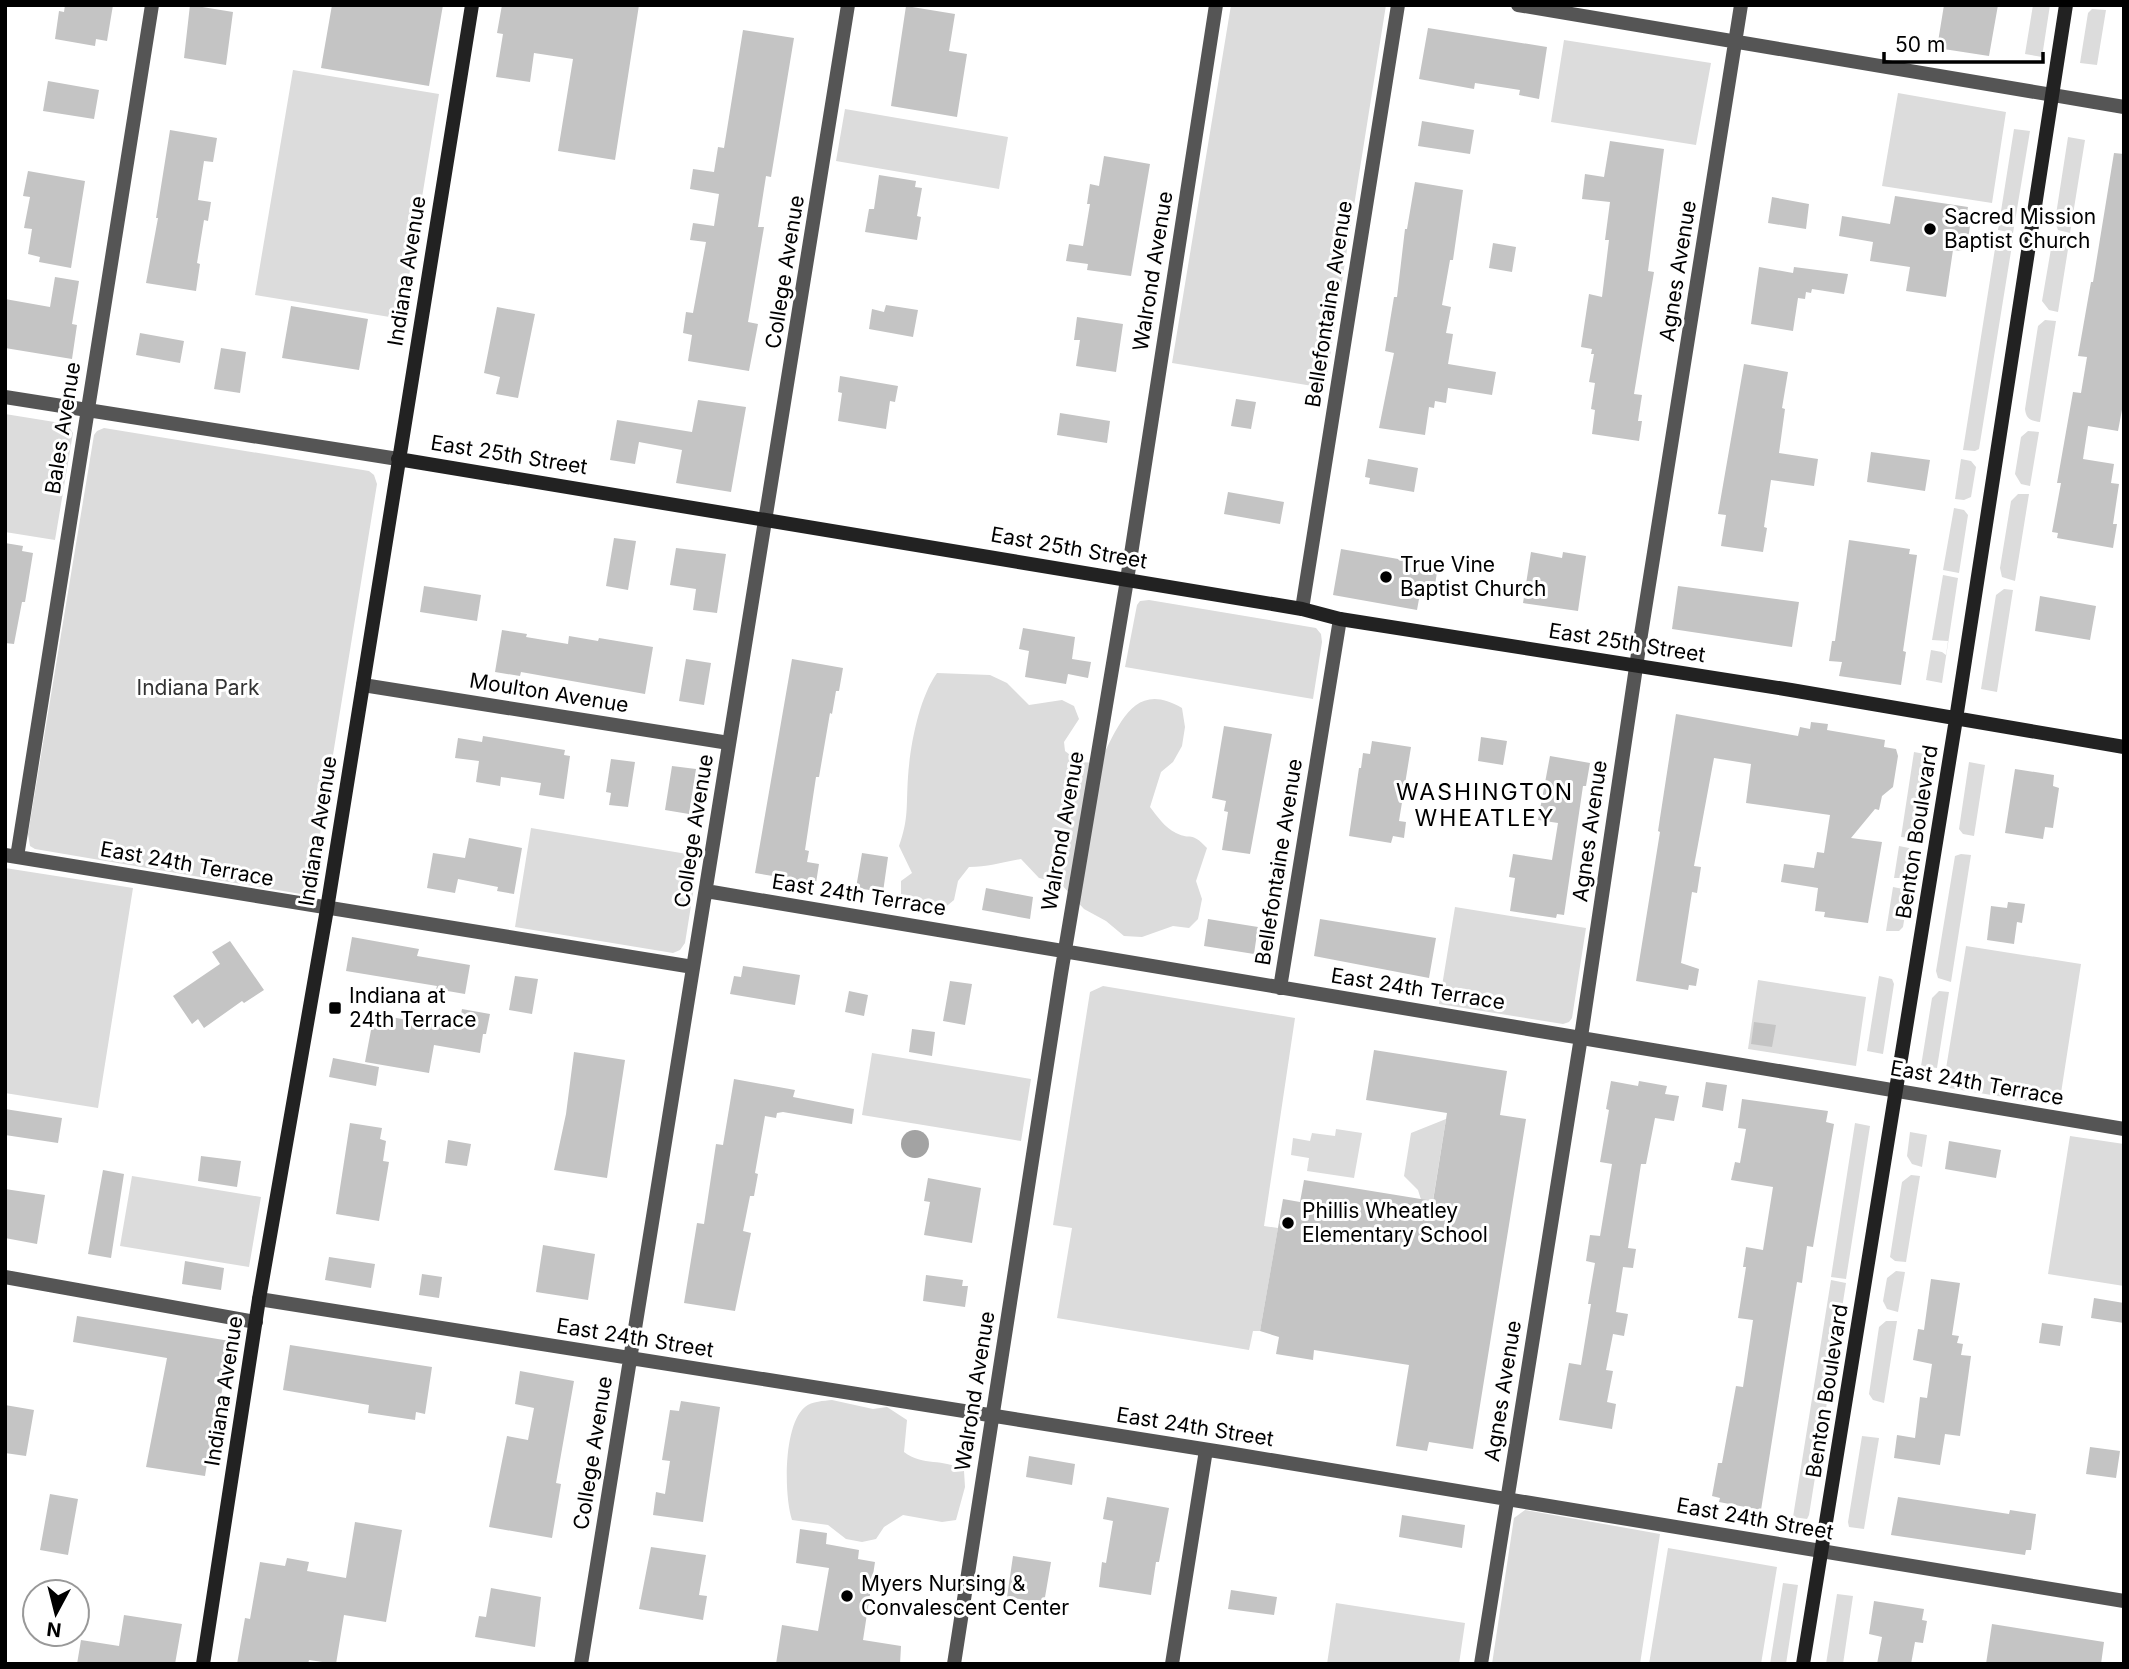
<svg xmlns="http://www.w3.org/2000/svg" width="2129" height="1669" viewBox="0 0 2129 1669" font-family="Inter,sans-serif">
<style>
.green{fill:#dcdcdc}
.water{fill:#a3a3a3}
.building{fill:#c4c4c4}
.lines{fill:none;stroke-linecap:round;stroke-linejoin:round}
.street{stroke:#555;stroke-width:14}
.secondary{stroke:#222;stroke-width:14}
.poi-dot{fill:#000;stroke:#fff;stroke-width:2.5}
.labels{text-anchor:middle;stroke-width:6;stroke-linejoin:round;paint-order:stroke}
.poi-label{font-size:21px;fill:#000;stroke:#fff;text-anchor:start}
.street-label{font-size:21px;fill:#000;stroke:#fff}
.park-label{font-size:21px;fill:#333;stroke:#fff}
.neighbourhood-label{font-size:23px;letter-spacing:2px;fill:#000;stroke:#fff}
</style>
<rect width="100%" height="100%" fill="#fff"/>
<!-- green -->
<path class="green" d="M1231,5H1386L1325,388L1172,363Z
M2033,5H2050L2042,57L2025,54Z
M2092,9L2106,10L2097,65L2080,63L2088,13Z
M1564,40L1711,63L1696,145L1551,122Z
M293,70L439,94L402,319L255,295Z
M1898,93L2006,112L1992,203L1882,186Z
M845,109L1008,137L999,189L836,161Z
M2014,129L2030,131L2013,233L1998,230Z
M2068,137L2085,140L2070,233L2058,230L2055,221Z
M1997,236L2013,239L1979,449L1975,451L1963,450Z
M2056,241L2069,243L2058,312L2049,310L2042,301L2052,243Z
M2045,320L2056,321L2040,422C2031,421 2026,419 2025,409L2038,326Z
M5,414L67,424L73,433L55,540L5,532Z
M104,428L369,471L374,475L377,484L312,884L308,892L301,894L35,849L30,846L28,834L94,435L97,431Z
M2028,431L2039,432L2030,486L2021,484L2015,474L2021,437Z
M1961,459L1971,461L1976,467L1971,497L1964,500L1955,499Z
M2018,494H2029L2015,581L2002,577L2000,568L2011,501Z
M1954,508L1964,510L1968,515L1959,573L1943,570Z
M1943,575L1958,578L1942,683L1926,680L1931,650L1942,652L1946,655L1948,641L1932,640Z
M2004,589L2013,590L1997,692L1981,689L1996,595Z
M1149,600L1316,628L1321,634L1322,642L1313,699L1125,667L1137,605L1140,601Z
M937,673L990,675L1007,683L1029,705L1062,700L1074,706L1079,719L1064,742L1065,751L1079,762L1099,763C1118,729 1132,678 1182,708L1185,727L1182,746L1173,762L1161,772L1150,807C1157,816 1165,828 1176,833C1192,841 1190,830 1207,848L1196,881L1202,899L1198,919L1189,928L1173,926L1142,937L1124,936L1106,921L1084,909L1060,883L1039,878L1021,859C1002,862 988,867 969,867L958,881L954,900L942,910L908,908L901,897V881L912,873L899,846C909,818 906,806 908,777C910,746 919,698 937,673Z
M1914,752L1930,755L1918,834L1910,838L1901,837Z
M1969,762L1985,765L1974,836L1963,834L1959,829Z
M531,828L699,856L685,943L680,950L673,953L515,927Z
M1899,846L1909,848L1913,853L1911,875L1908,878H1894Z
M1961,854L1971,855L1951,982L1938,978L1936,971L1955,856Z
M5,868L133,888L98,1108L5,1093Z
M1893,887L1903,889L1908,896L1903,927L1899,931H1886Z
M1455,907L1586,928L1572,1018L1569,1022L1563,1024L1439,1004Z
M1966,946L2081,964L2059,1106L1943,1087Z
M1879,976L1892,979L1894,984L1883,1054L1867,1051Z
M1758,980L1866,997L1856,1066L1748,1049Z
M1103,986L1295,1018L1264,1226L1278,1228L1260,1331H1253L1249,1350L1057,1318L1072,1228L1053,1225L1090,992Z
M1939,991L1949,992L1937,1068L1921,1066L1932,998Z
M872,1053L1031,1079L1021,1141L862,1115Z
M1446,1119L1429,1225L1418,1190L1404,1176L1411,1133Z
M1855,1123L1870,1126L1846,1279L1831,1277Z
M1336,1129L1362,1133L1354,1178L1307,1171L1309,1158L1291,1155L1293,1138L1310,1141L1312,1133L1335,1136Z
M1910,1132L1927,1135L1922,1167L1912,1164L1907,1156Z
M2070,1136L2124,1144V1286L2048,1274Z
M1911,1175L1920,1176L1906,1262L1895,1261L1890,1257L1902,1182Z
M132,1176L261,1197L249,1267L120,1246Z
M1896,1271L1905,1272L1898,1312L1887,1309L1883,1301L1887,1278Z
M1831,1280L1846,1283L1809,1515L1807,1519L1793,1517Z
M1886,1321H1897L1884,1403L1873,1400L1869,1394L1879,1327Z
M832,1400L873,1409L887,1407L907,1420L904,1452C923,1467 943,1457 964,1471L965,1487L956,1520L942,1522L903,1515L884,1527L876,1539L862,1542L846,1539L828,1525L792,1520C784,1496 783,1425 805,1407C812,1401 824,1401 832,1400Z
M1862,1436L1879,1438L1864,1529L1849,1527L1848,1522Z
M1525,1510L1660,1534L1640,1664H1492L1514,1518Z
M1668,1548L1777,1567L1761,1664H1649Z
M1783,1583L1798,1585L1786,1664H1770Z
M1837,1594L1853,1596L1843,1664H1826Z
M1336,1603L1465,1623L1459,1664H1327Z"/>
<!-- water -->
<path class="water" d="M901 1144a14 14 0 1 1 28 0a14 14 0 1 1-28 0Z"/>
<!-- building -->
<path class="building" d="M65,5H113L107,41L96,39L95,46L55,39L59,11L64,12Z
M190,5L233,12L226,65L184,58Z
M332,5H443L429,86L321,68Z
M502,5H639L615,160L558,151L573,59L534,53L530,82L496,77L503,34L497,33Z
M1944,5H1998L1989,56L1937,48Z
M906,6L955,14L949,51L967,54L957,117L891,106Z
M1428,28L1547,47L1539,99L1519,95L1520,90L1475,83L1474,89L1419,79Z
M743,30L794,38L771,177L766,176L758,227H764L748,322L758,324L749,371L688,361L692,335L683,333L686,312L693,313L706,242L690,240L693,223L714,226L719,194L690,189L693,169L714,172L718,147L724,148Z
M48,81L99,90L94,119L43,111Z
M1422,121L1474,130L1470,154L1418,146Z
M170,130L217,138L213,162L204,161L198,200L211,202L208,221L204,220L197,263L200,264L196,291L146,283L158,218H156Z
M1610,141L1664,149L1648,271L1654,272L1634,394L1642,395L1638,421H1642L1639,441L1592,434L1595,410L1591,409L1595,383L1589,382L1594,354H1591L1592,349L1581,347L1589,294L1602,297L1609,240H1605L1610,202L1582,199L1585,174L1604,177Z
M2114,153L2124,154V399L2118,431L2088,426L2083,459L2114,464L2111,483L2119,484L2113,524H2117L2113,548L2057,538L2058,533L2052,532L2061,483H2057L2073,392L2081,393L2087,357L2078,356L2091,282H2093Z
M1104,156L1150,164L1131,276L1087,270L1088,264L1066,261L1069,244L1083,246L1090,204H1087L1090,184L1099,186Z
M28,171L85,181L71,268L39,262L40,257L28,254L32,229L24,228L30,197L23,196Z
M879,175L916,181L915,187L922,188L917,216L921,217L917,240L865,232L869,209H874Z
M1415,182L1463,190L1453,260H1450L1442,305L1451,307L1446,333L1453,334L1448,364L1496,372L1492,395L1448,388L1446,403L1435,401L1434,408L1429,407L1425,435L1379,428L1394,353L1385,351L1394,297H1397L1405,229H1407Z
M1895,196L1968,207L1966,218L1971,219L1968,240H1964L1962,251L1953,250L1946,297L1906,291L1910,267L1870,261L1873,242L1839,236L1842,216L1890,224Z
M1772,197L1809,204L1806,229L1768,223Z
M1493,243L1516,247L1512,272L1489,268Z
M1759,267L1793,273L1794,267L1848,274L1844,294L1812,289L1811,293L1806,292L1805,299L1798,298L1793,331L1751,324Z
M55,277L79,281L72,324L77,325L72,359L5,348V299L50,307Z
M886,305L918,310L913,337L869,329L872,309L884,312Z
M291,306L368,319L359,370L282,358Z
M497,307L535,314L518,398L496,394L500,377L484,373Z
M1077,317L1123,324L1116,372L1076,366L1080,340H1074Z
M140,333L184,341L180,363L136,355Z
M221,348L246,352L240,393L214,389Z
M1744,364L1788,372L1782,408L1785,409L1779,453L1818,459L1814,486L1771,480L1764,527L1767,528L1763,552L1721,546L1726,515L1718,514Z
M840,376L898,386L895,402L890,401L886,429L838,421L842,393L838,392Z
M1236,399L1256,402L1251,429L1231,426Z
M698,400L746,407L731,492L676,483L682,450L639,442L635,464L610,460L617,420L692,432Z
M1060,413L1110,421L1107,443L1057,435Z
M1871,452L1930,460L1925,491L1867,482Z
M1368,459L1418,468L1414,492L1369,484L1370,478L1365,477Z
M1228,492L1284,502L1280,524L1224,514Z
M614,538L636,541L628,590L606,586Z
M1849,540L1910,549L1909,554L1917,555L1903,651L1906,652L1901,685L1839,676L1842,662L1829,661L1832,641H1835Z
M5,543L23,546L22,551L33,553L25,602H22L14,644L5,643Z
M676,548L726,554L717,613L693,610L696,589L670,585Z
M1341,549L1438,566L1434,591L1421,588L1417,610L1333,595Z
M1531,552L1562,558L1563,552L1586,556L1578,611L1523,603Z
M424,586L481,595L477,621L420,612Z
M1678,586L1799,602L1792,647L1672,629Z
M2040,596L2096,606L2090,640L2035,631Z
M1023,628L1075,637L1072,659L1091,662L1088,678L1068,674L1066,684L1025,677L1029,651L1019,649Z
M502,630L527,634L526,637L568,644L569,636L598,641L599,638L653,647L645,694L521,672L520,676L495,672Z
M686,659L711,663L704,705L679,701Z
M792,659L843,668L839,691H836L832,714L830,713L819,777H816L805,850L809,851L807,862L819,864L816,883L755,873Z
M1676,714L1798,736L1800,727L1810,729L1811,722L1828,724L1827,730L1885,740L1884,747L1896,749L1898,756L1893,787L1882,796L1879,810L1875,809L1851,838L1882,842L1868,923L1824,917L1825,912L1815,911L1818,888L1781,882L1784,864L1814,868L1817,852L1824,853L1830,815L1746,803L1751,764L1714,758L1694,866L1701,867L1697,893L1692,892L1681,963L1699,969L1696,986L1689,985L1688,990L1636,981L1660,832L1658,831Z
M1224,726L1272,734L1250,854L1222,850L1228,812L1224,811L1226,801L1212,798Z
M483,736L565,750L564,755L570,756L564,799L539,795L541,783L501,777L500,786L476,782L479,761L455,758L458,738L482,742Z
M1481,737L1507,741L1503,765L1478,761Z
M1372,741L1411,747L1399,821L1406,822L1404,838L1393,836L1391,843L1349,836L1359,768H1361L1363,753L1370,754Z
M1550,756L1590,763L1586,786H1583L1564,915L1557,914L1556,918L1510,911L1515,878L1509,877L1513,854L1552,860L1558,823L1538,820Z
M611,759L635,762L628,807L609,805L611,793L606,792Z
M672,766L696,769L689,814L665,810Z
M2015,769L2054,775L2053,786L2059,788L2053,828L2045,827L2043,839L2005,833Z
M469,838L522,848L514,894L497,891L498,887L458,879L455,893L427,888L433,853L465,858Z
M862,853L888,857L883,892L856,888Z
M986,888L1033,897L1030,919L982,910Z
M2008,902L2025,904L2022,923L2017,922L2014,944L1987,940L1991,906L2007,908Z
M1208,919L1258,927L1254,954L1204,946Z
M1320,919L1436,938L1429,978L1314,956Z
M352,937L419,949L417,956L470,965L465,994L436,989L437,986L346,971Z
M230,941L264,990L244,1003L242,1001L204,1028L198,1019L192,1024L173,996L220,964L212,952Z
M743,966L800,975L795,1005L730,994L734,976L741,977Z
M515,976L538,979L532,1014L509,1010Z
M950,981L972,984L965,1025L943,1021Z
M849,991L868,995L864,1016L845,1012Z
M462,1009L490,1014L486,1034H483L480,1053L434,1045L429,1073L365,1062L374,1014L458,1029Z
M1754,1022L1776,1025L1772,1047L1751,1044Z
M912,1029L935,1032L932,1056L909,1052Z
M1374,1050L1507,1071L1500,1115L1526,1119L1473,1449L1429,1442L1427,1451L1396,1446L1409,1365L1314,1350L1313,1360L1276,1354L1279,1337L1260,1331L1283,1199L1300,1202L1304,1180L1433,1201L1447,1113L1366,1100Z
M574,1052L625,1060L607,1178L554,1170L566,1114Z
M333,1058L379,1067L376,1086L329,1077Z
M734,1079L795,1090L793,1097L854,1109L852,1124L783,1112L777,1113L776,1118L765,1116L755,1173L758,1174L754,1196H750L743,1231L751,1233L735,1311L684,1303L697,1223L704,1224L716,1144L723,1145Z
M1611,1081L1638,1086L1639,1081L1667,1086L1665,1094L1679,1096L1674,1121L1655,1118L1646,1164H1641L1628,1248L1636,1249L1633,1268L1623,1267L1616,1312L1628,1314L1624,1336L1613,1334L1606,1370L1613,1371L1607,1402L1616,1404L1612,1429L1559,1420L1569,1363L1581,1365L1591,1304H1588L1595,1263L1586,1261L1590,1235L1600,1236L1612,1164L1600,1162L1609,1110L1606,1109Z
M1706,1082L1727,1085L1723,1111L1702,1107Z
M1742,1099L1828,1111L1826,1122L1834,1124L1813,1247L1807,1246L1802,1283L1797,1282L1761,1510L1719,1502L1720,1498L1712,1496L1718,1463H1722L1736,1386L1743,1387L1753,1320L1738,1318L1746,1267H1743L1746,1247L1763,1250L1773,1187L1731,1180L1735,1162L1740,1163L1746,1129L1738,1128Z
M5,1109L62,1118L58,1143L5,1135Z
M350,1123L382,1128L380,1139L386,1141L383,1161L389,1162L379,1221L336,1214Z
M448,1140L471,1144L467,1166L445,1163Z
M1949,1141L2001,1150L1996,1178L1945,1169Z
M201,1156L241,1161L237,1187L198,1181Z
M103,1170L124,1174L111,1258L88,1254Z
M928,1178L981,1188L972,1243L924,1235L930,1202L924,1201Z
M5,1189L45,1195L37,1244L5,1238Z
M543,1245L595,1254L588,1300L536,1292Z
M329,1257L375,1264L371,1288L325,1280Z
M185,1261L224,1268L221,1290L182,1284Z
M422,1274L442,1277L439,1298L419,1295Z
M926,1275L963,1280L962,1286H968L965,1307L923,1301Z
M1931,1279L1960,1283L1952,1335L1959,1336L1957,1343L1963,1344L1961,1355L1971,1356L1960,1436L1945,1434L1940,1465L1894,1458L1897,1435L1915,1438L1920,1397L1927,1398L1932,1364L1913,1360L1918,1329L1924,1330Z
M2094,1298L2124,1303V1323L2091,1318Z
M77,1316L230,1341L217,1421L214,1420L205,1476L146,1467L167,1358L73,1342Z
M2042,1323L2063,1326L2060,1346L2039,1343Z
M290,1345L432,1367L425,1414L416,1412L415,1420L368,1413L369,1405L283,1390Z
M520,1371L574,1381L556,1483L561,1484L552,1538L489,1527L507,1436L528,1440L534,1408L515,1404Z
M681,1401L720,1407L703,1522L653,1515L656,1492L665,1494L670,1461L662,1460L670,1410L679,1411Z
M5,1405L34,1410L26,1456L5,1453Z
M2090,1447L2120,1451L2116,1478L2086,1474Z
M1029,1456L1075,1464L1072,1485L1026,1477Z
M50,1494L78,1499L68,1555L40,1550Z
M1107,1497L1169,1508L1159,1562H1156L1151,1595L1099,1587L1102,1562L1106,1563L1113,1521L1103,1519Z
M1898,1497L2009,1514L2010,1510L2036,1514L2031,1550H2026L2025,1555L1891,1535Z
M1402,1515L1465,1525L1462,1548L1399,1537Z
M355,1522L402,1530L386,1622L344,1615L336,1664L309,1660L308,1664H237L245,1618L250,1619L260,1562L285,1566L287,1558L309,1562L307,1571L346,1578Z
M800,1529L827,1533L826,1544L859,1550L858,1559L875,1562L863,1640L901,1646L900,1664H776L782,1625L818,1631L829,1568L796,1563Z
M651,1547L706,1555L699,1595L707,1596L703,1620L639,1609Z
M1013,1556L1051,1562L1044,1603L1007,1597Z
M491,1588L541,1597L535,1647L475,1637L479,1616L486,1617Z
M1231,1590L1277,1597L1274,1615L1228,1609Z
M1874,1601L1924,1609L1922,1620L1927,1621L1923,1643L1915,1642L1911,1664H1877L1882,1637L1869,1634Z
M124,1615L182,1624L175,1664H77L81,1640L119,1646Z
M1992,1624L2104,1642L2101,1664H1986Z"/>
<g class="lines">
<!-- street -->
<path class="street" d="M1518,5L2124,107
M5,397L398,459
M1302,609L1398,5
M363,685L729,743
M5,855L693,967
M17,857L152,5
M706,891L2124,1129
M1280,988L1340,619
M5,1277L256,1322
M259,1299L1228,1453L2124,1601
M581,1664L848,5
M954,1664L1061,974L1127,580L1216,5
M1172,1664L1206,1450
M1481,1664L1581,1037L1639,647L1741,5"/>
<!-- secondary -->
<path class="secondary" d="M398,459L1302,609L1340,619L1791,690L2124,747
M203,1664L259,1299L327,909L472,5
M1803,1664L1956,719L2066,5"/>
</g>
<!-- markers -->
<g class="poi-dot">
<circle cx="1930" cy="229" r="7"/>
<circle cx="1386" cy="577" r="7"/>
<rect x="328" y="1001" width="14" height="14" rx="3.5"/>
<circle cx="1288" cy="1223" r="7"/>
<circle cx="847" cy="1596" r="7"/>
</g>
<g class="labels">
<!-- poi labels -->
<g class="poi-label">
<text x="1944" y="224">Sacred Mission<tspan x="1944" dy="24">Baptist Church</tspan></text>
<text x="1400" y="572">True Vine<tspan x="1400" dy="24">Baptist Church</tspan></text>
<text x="349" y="1003">Indiana at<tspan x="349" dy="24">24th Terrace</tspan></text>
<text x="1302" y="1218">Phillis Wheatley<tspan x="1302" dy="24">Elementary School</tspan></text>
<text x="861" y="1591">Myers Nursing &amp;<tspan x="861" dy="24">Convalescent Center</tspan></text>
</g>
<!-- street labels -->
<g class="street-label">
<text transform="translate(407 271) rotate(-81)" y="7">Indiana Avenue</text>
<text transform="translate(1153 271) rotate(-81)" y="7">Walrond Avenue</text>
<text transform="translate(1678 271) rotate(-81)" y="7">Agnes Avenue</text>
<text transform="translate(785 272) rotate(-81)" y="7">College Avenue</text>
<text transform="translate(1329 304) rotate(-81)" y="7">Bellefontaine Avenue</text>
<text transform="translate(63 428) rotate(-81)" y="7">Bales Avenue</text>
<text transform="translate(509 455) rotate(9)" y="7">East 25th Street</text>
<text transform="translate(1069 548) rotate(10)" y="7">East 25th Street</text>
<text transform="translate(1627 643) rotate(9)" y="7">East 25th Street</text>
<text transform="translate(549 693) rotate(9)" y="7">Moulton Avenue</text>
<text transform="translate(318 831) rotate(-81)" y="7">Indiana Avenue</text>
<text transform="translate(694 831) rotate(-81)" y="7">College Avenue</text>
<text transform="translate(1063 831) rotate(-80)" y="7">Walrond Avenue</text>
<text transform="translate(1590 831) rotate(-82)" y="7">Agnes Avenue</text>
<text transform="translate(1917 832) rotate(-81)" y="7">Benton Boulevard</text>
<text transform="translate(1279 862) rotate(-81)" y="7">Bellefontaine Avenue</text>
<text transform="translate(187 864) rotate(10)" y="7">East 24th Terrace</text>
<text transform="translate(859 895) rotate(9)" y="7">East 24th Terrace</text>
<text transform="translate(1418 989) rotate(9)" y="7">East 24th Terrace</text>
<text transform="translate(1977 1083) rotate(10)" y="7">East 24th Terrace</text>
<text transform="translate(635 1338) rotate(9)" y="7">East 24th Street</text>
<text transform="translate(224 1391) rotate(-81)" y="7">Indiana Avenue</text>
<text transform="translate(975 1391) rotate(-81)" y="7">Walrond Avenue</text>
<text transform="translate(1503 1391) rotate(-81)" y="7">Agnes Avenue</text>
<text transform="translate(1827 1391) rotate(-81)" y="7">Benton Boulevard</text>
<text transform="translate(1195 1427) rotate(9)" y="7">East 24th Street</text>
<text transform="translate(593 1453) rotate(-81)" y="7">College Avenue</text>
<text transform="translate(1755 1519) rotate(10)" y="7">East 24th Street</text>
</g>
<!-- park labels -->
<g class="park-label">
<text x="198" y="695">Indiana Park</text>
</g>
<!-- neighbourhood labels -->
<g class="neighbourhood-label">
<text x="1485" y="800">WASHINGTON<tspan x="1485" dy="26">WHEATLEY</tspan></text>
</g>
</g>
<!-- border -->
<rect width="2129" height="1669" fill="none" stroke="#000000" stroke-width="14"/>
<!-- north arrow -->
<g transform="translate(56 1613) rotate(187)"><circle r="33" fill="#ffffff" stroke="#999999" stroke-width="2"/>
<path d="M0-5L12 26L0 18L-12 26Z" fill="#000000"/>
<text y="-10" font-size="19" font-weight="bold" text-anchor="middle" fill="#000000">N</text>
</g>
<!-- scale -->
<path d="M1884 52v10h159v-10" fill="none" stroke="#000000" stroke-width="3.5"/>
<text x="1895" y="52" font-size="21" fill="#000000" stroke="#ffffff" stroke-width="5" paint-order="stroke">50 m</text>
</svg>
